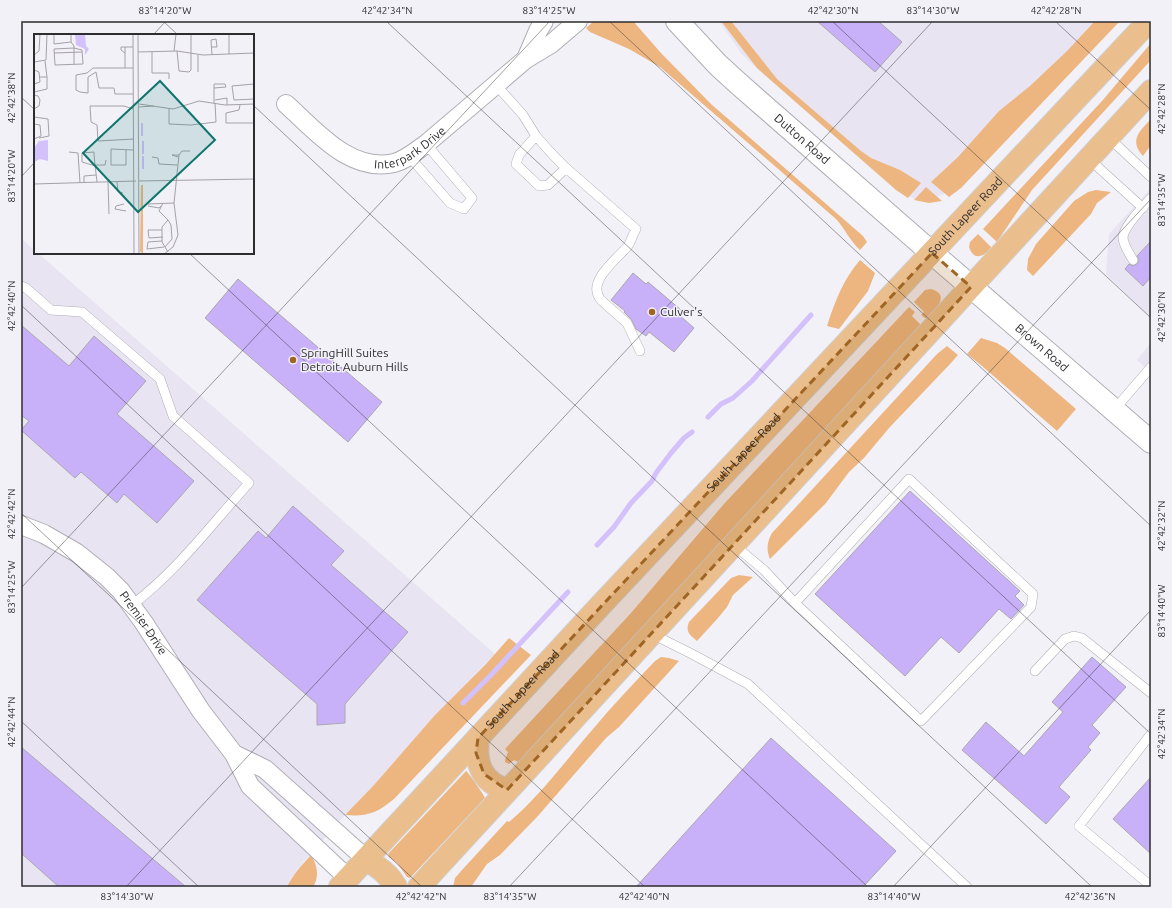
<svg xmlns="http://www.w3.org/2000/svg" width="1172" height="908" viewBox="0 0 1172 908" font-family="Ubuntu,sans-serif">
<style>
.built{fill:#e8e4f2}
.green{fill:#edb681}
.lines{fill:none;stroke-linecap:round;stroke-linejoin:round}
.stream{stroke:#d2c1fb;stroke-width:5}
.building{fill:#c8b1f9;stroke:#aaa8af}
.service-casing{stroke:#b0aeb5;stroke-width:10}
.minor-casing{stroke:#b0aeb5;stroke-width:20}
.tertiary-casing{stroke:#b0aeb5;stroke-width:24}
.secondary-casing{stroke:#b0aeb5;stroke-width:24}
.primary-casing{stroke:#d1d1d1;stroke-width:24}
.service{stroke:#fff;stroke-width:9}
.minor{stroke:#fff;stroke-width:18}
.tertiary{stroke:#fff;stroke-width:22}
.secondary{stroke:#fff;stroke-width:22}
.primary{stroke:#ebbe8d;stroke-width:22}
.marked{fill:#9f6524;fill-opacity:0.2;stroke:#9f6524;stroke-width:3;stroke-dasharray:8 5;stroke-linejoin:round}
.ticks{fill:none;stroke:#2d2c2e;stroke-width:1;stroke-opacity:0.45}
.poi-dot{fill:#9f6524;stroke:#f3f1f8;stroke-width:1.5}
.labels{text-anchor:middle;stroke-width:3;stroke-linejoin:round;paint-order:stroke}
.street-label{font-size:12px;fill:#2d2c2e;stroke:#f3f1f8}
.poi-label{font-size:12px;fill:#2d2c2e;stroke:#f3f1f8;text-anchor:start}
.inset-river{fill:none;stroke:#d2c1fb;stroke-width:2}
.inset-road{fill:none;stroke:#a4a2a7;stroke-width:1}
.view{fill:#0f766e;fill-opacity:0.15;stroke:#0f766e;stroke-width:2}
.inset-edge{fill:none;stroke:#2d2c2e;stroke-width:2}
.neatline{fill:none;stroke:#2d2c2e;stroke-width:1.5}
.ticks-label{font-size:10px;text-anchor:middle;fill:#2d2c2e}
</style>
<rect width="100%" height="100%" fill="#f3f1f8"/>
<!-- built -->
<path class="built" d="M719,21H1112L957,185L944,194L929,200H917L908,196L878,174L752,64L741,53Z
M1151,188V318L1106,274L1109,234Z
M21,238L35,251V253H38L495,654L435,715L374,785L345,815L301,865L291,878L287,887H21Z
M1151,342V373L1137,360Z"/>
<!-- green -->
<path class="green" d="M594,21H633L661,53L711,104L863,236L867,242L860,250C850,241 845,229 836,219L660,67L629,49L590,32L586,28Z
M721,21H731L777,79L861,151L871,158L900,170L921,183L908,198L896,190L757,68Z
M1095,21H1120L961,188L949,197L931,182L958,157L999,111L1030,86L1067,51Z
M1151,43V60L1032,190L997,242L983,229L1102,101Z
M1151,119V145L1143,156C1129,140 1139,132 1151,119Z
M926,187L942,201L929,203L914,200Z
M1096,190L1111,192L1097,203L1091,214L1033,276L1027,270L1028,259L1036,244L1074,201L1088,192Z
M978,234L992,248C984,256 974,262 969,247L970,242Z
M860,260L875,273L868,291L839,329L827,326C835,301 843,280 860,260Z
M931,289C952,295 934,311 926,319L921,315L924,312L914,302L925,290Z
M909,307L915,312L912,316L921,325L518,762L514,760L509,764L505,762V760L508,752L505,749L631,613L723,505Z
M981,338L997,343L1005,348L1076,409L1057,431L982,366L967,354Z
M947,346L958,355L951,363L889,428L864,458L849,472L826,503L770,559C766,549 767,542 772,533L937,354Z
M739,575L753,577L733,595L727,607L718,618L697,641C690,635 685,632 689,622L731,578Z
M509,638L531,655L394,799C377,813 367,817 345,815L374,785L435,715L486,664Z
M661,657L669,658L679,661L619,727L606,738L537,817L500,855L487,864L471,887H453L455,878L462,870L507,821L509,822C541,795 566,760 593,729C613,705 634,683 655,661Z
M466,771C469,773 484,795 485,798L410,878L407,877L397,863L389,857L388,854Z
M311,855C317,865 320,876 313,887H287C293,874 302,865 311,855Z"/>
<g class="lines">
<!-- stream -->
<path class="stream" d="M708,417L721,404L733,398L752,381L811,315
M597,545L614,527L631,503L652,481L656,473L671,453L684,438L692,432
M463,703L490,676L568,592"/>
</g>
<!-- building -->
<path class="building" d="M817,21H878L902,42L875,72Z
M1151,241V277L1143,286L1125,269L1129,264L1133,266L1138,263L1139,260L1137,256Z
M633,273L646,284L648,282L681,310L678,314L694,328L674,352L649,332L646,336L636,329L631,319L624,312L625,311L611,300Z
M238,279L382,402L348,442L205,318Z
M21,325L69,366L94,336L146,381L117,414L194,481L157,523L124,494L117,503L81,472L75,478L21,430L29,421L21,415Z
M910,491L1020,591L1015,596L1024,605L1011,619L999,609L959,653L941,637L905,676L815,594Z
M293,506L344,551L331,565L408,632L345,704V723L317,725V704L197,600L258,531L266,538Z
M1092,657L1126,687L1092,725L1100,733L1088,747L1091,750L1059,787L1070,797L1046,824L962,750L986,722L1024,756L1063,712L1052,702Z
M771,738L896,851L863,887H636Z
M21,747L186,887H59L21,853Z
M1151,777V854L1113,819Z"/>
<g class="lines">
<!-- service casing -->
<g class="service-casing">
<path id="service" d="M496,85L523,115L536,136L552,154L566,168L636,229C633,234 631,241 628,246C617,259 584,283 602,301L627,323L640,351
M536,136L519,155L516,164L539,186L548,185L566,168
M1108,137L1151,177
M409,156L450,203L464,209L472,198L426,144
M1089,159L1143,208
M1133,260C1129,253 1123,245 1123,237C1124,226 1144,206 1151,198
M21,286L26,288L51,310L82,312L160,379L173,416L249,483C211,525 177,571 132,605
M1114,410L1151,367
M734,545L764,570L795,603L921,721L1031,607L1033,594L909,479L795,603
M652,634L690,653L748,684L967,887
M1035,671L1065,639L1074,636L1082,638L1151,693
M1151,734L1079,826L1151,886"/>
</g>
<!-- minor casing -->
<g class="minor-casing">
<g id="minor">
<path d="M526,59L538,31L544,21"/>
<path id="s1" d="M286,104C316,131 350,173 394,163C406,160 416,151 426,144L526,59L551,44L578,21"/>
<path id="s2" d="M21,525L44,534L77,553L107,577L121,591L144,623L201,711L234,754L250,786L348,878"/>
<path d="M234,754L265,769L366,859"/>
</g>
</g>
<!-- tertiary casing -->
<g class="tertiary-casing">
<g id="tertiary">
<path id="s3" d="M677,21L718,65L740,85L932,253"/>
</g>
</g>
<!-- secondary casing -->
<g class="secondary-casing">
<g id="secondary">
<path id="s4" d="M932,253L1151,442"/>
</g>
</g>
<!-- primary casing -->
<g class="primary-casing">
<g id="primary">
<path d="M478,738C475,763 481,782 507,790"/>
<path d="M366,859C378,867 389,874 396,887"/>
<path id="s5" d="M340,887L599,607L1149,21"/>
<path d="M419,887L1151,91"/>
</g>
</g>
<!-- service -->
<use href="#service" class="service"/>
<!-- minor -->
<use href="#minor" class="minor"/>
<!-- tertiary -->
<use href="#tertiary" class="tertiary"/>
<!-- secondary -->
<use href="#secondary" class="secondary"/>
<!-- primary -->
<use href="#primary" class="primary"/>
</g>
<!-- marked area -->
<path class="marked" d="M932,253L971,287L507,790L484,774L476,753L478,738Z"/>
<!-- ticks -->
<path class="ticks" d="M163,21L178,35M386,21L1151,734M609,21L1151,526M832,21L1151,318M1055,21L1151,110M153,35L166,21M21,97L35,110M253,105L1092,887M21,177L35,162M189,253L868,887M21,305L645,887M21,513L422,887M21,588L550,21M21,721L199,887M126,887L933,21M509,887L1151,199M893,887L1151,610"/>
<!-- markers -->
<g class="poi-dot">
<circle cx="652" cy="312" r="4"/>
<circle cx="293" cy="360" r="4"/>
</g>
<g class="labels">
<!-- street labels -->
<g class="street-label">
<text dy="4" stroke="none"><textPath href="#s3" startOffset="172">Dutton Road</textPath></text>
<text dy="4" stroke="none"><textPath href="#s1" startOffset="149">Interpark Drive</textPath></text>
<text dy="4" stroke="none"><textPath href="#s5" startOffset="917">South Lapeer Road</textPath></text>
<text dy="4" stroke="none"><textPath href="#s4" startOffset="145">Brown Road</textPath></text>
<text dy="4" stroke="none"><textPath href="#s5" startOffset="593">South Lapeer Road</textPath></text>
<text dy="4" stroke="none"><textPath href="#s2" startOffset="160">Premier Drive</textPath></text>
<text dy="4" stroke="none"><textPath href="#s5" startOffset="269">South Lapeer Road</textPath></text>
</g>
<!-- poi labels -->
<g class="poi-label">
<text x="660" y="316">Culver's</text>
<text x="301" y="357">SpringHill Suites<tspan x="301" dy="14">Detroit Auburn Hills</tspan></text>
</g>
</g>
<!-- overview -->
<g transform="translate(34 34)">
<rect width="220" height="220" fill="#f3f1f8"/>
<path d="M107,151H109V220L106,217Z" fill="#edb681"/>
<path d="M41,0H51L52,12L55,15L51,21V31V15L42,11ZM14,106V127L6,125L0,128V114L5,107Z" fill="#d2c1fb"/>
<path class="inset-river" d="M108,102V89M109,107V120M109,135V122"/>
<path class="inset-road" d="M20,0V10L37,8M37,0V8L40,12V30M99,0L100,220M104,0L105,220M195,0V20M91,13V19L87,16V13H99M177,13H183L182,5L177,6L178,21M40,14L48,16L49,30L21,31L20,15ZM140,17L142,0M143,17L145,37L155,38L157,36V0M104,18L143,17L169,21L220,19M118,18V39H135V45M20,19L48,18M91,19V34M0,21L5,17L6,0M164,21V38M11,27L13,43M0,28L12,26L13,0M0,36L5,38L6,48L0,50M220,50L198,52L200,66L220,65M0,58L13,55V43H5M99,60H81L80,54H65L62,38L54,43V59L46,58L42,56V41L53,39L59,34H99M0,61L4,62L6,66L5,72L0,75M181,66L193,64V71M180,69V50H191L192,53L180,54M105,70L139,75L165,67L191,71L220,70M206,71L205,76L192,79V89H220M105,73L120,72M99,75L90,72H56L57,88L63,91L64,107L100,105M135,75V90L157,91L182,88L181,69M0,83L14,85L15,102L5,104M0,90L6,91L7,102L0,105M92,116V131H77V115L99,116M35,118L44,119L46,149M118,123L124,124L125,130L143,131M144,123L138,121H145M105,147L220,145M50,148V142L62,141M63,148L61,131L60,120V118L48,119V128L58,131H71L72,126M74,148L75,180M83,148L84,158L89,159M0,150L102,147M129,169L125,177L134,186L128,193V208L134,218M90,170L82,172L81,175L92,177M114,170L140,169M114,172L125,174L127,172M128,196H114L115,204L129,203M128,207L114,208L113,215L130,213M131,213L138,205L137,191L134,186M130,220L139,213L144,201L140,169L145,121L148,117H156"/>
<path class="view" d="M126,47L181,106L104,178L49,119Z"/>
<rect width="220" height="220" class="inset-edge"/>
</g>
<!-- border -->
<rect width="1172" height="908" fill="none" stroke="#f3f1f8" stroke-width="44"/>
<rect x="22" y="22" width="1128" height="864" class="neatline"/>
<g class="ticks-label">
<text x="165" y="14">83°14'20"W</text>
<text x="387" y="14">42°42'34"N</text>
<text x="549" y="14">83°14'25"W</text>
<text x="833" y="14">42°42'30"N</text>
<text x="933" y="14">83°14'30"W</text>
<text x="1056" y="14">42°42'28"N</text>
<text transform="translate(11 98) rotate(-90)" y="4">42°42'38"N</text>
<text transform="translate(1161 109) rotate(-90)" y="4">42°42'28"N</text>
<text transform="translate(11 176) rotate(-90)" y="4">83°14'20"W</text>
<text transform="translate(1161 200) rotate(-90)" y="4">83°14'35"W</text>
<text transform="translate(11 306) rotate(-90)" y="4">42°42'40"N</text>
<text transform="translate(1161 317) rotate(-90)" y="4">42°42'30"N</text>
<text transform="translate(11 514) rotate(-90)" y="4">42°42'42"N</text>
<text transform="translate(1161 526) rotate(-90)" y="4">42°42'32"N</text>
<text transform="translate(11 587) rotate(-90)" y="4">83°14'25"W</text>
<text transform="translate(1161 611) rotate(-90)" y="4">83°14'40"W</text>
<text transform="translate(11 722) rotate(-90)" y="4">42°42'44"N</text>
<text transform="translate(1161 734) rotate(-90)" y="4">42°42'34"N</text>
<text x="127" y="900">83°14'30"W</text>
<text x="421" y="900">42°42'42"N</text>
<text x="510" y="900">83°14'35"W</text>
<text x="644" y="900">42°42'40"N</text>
<text x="894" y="900">83°14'40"W</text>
<text x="1090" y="900">42°42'36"N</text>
</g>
</svg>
